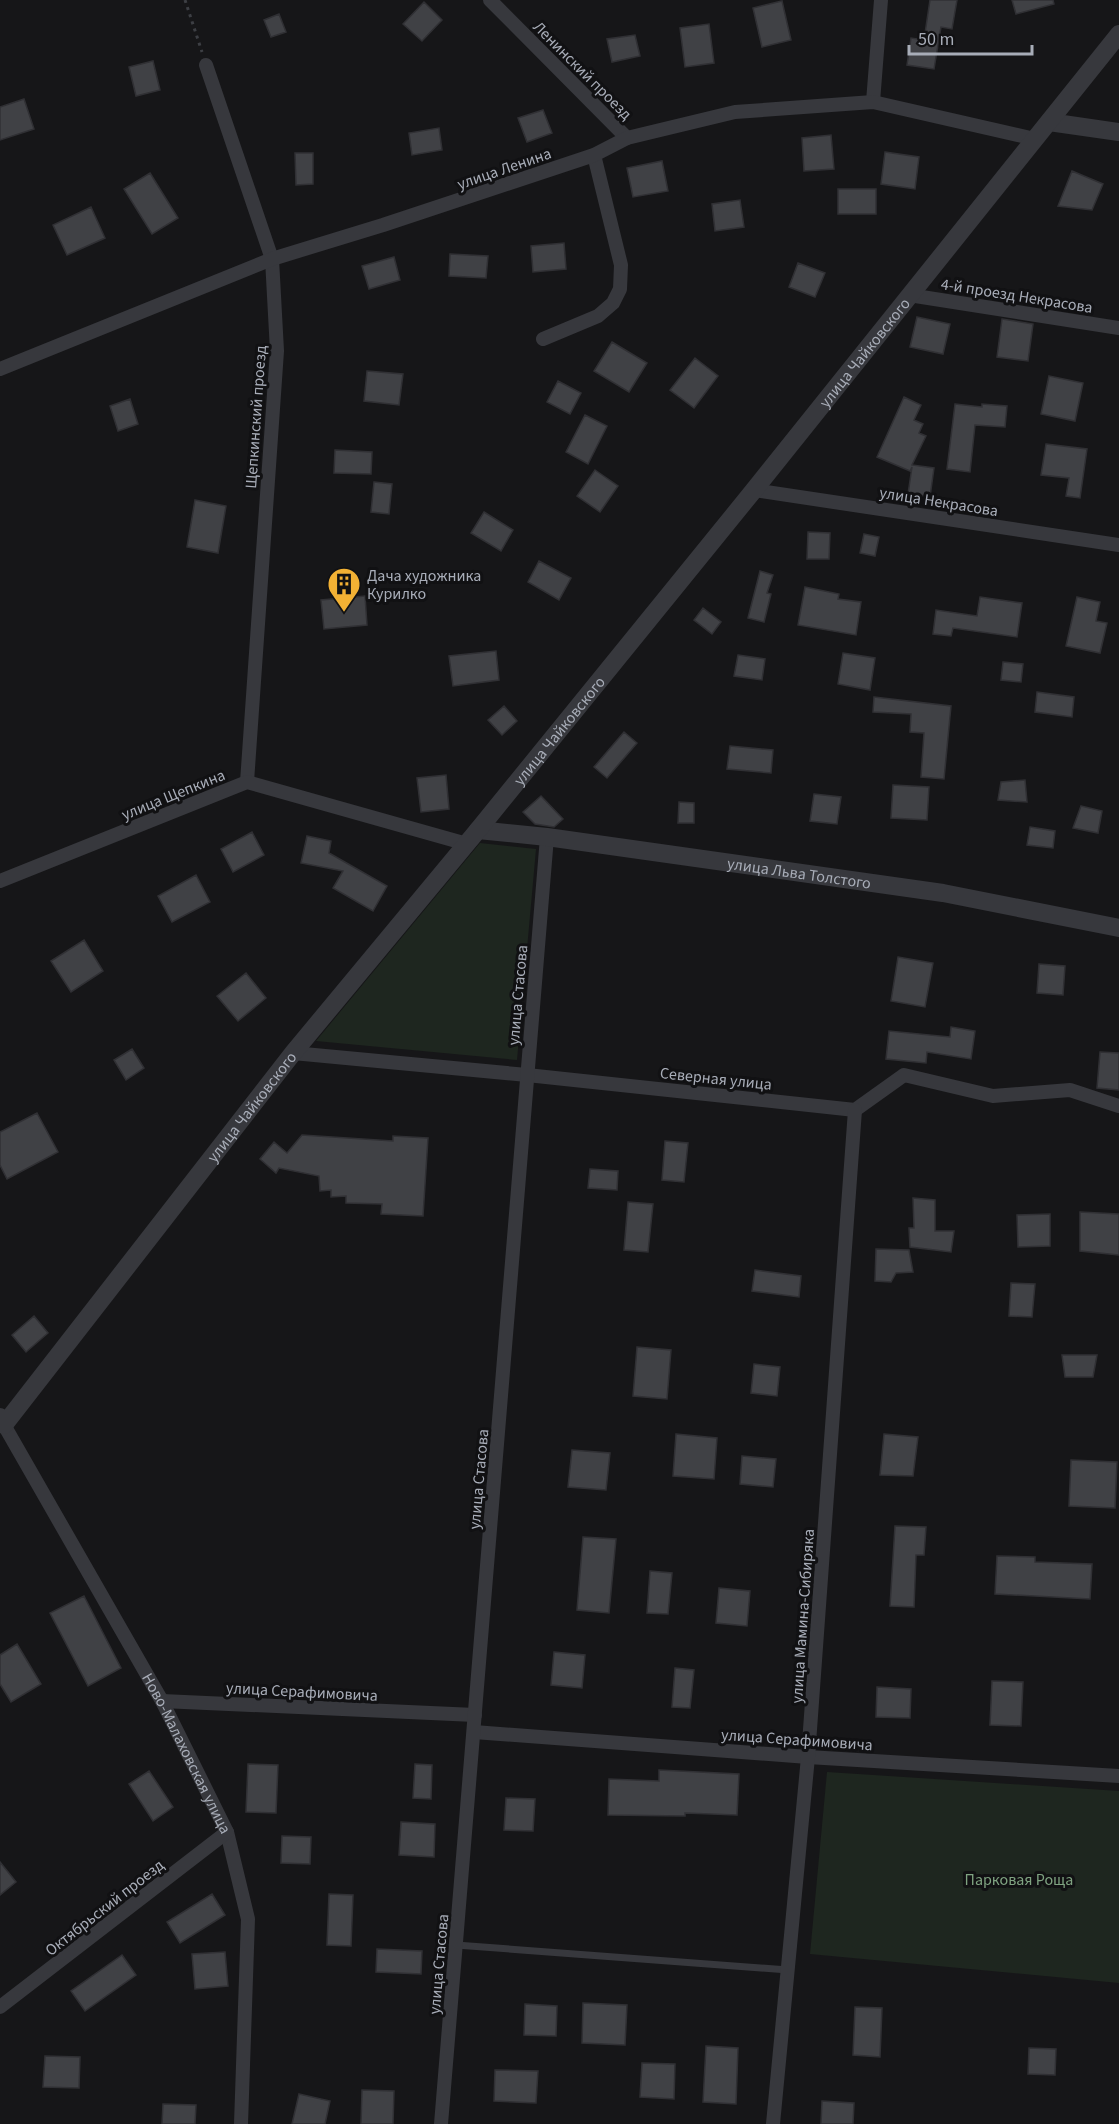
<svg xmlns="http://www.w3.org/2000/svg" width="1119" height="2124" viewBox="0 0 1119 2124" font-family="'Source Sans 3',sans-serif">
<style>
.green{fill:#1e261f}
.building{fill:#404145;stroke:#303034;stroke-width:1.5}
.lines{fill:none;stroke-linecap:round;stroke-linejoin:round}
.path{stroke:#3d3f44;stroke-width:3;stroke-dasharray:3 4.5;stroke-linecap:butt}
.service{stroke:#37383d;stroke-width:7}
.minor{stroke:#37383d;stroke-width:14}
.tertiary{stroke:#37383d;stroke-width:18}
.labels{text-anchor:middle;stroke-width:6;stroke-linejoin:round;paint-order:stroke}
.street-label{font-size:16px;fill:#a8adb8;stroke:#111113}
.poi-label{font-size:16px;fill:#a8adb8;stroke:#111113;text-anchor:start}
.park-label{font-size:16px;fill:#7fa381;stroke:#111113}
</style>
<rect width="100%" height="100%" fill="#161618"/>
<!-- green -->
<path class="green" d="M480,843L536,849L517,1060L316,1041Z
M827,1772L1119,1791V1983L810,1954Z"/>
<!-- building -->
<path class="building" d="M930,0H957L952,29L941,27L934,69L907,65L911,38L924,40Z
M1012,0H1053L1054,4L1016,14Z
M782,1L791,40L762,47L753,8Z
M424,2L442,20L422,41L403,24Z
M279,14L286,32L271,37L264,20Z
M709,24L714,63L685,67L680,28Z
M635,35L640,56L612,62L607,39Z
M153,61L160,90L136,96L129,67Z
M24,99L34,129L0,140V107Z
M543,110L552,133L527,142L518,118Z
M439,128L442,150L412,155L409,133Z
M831,135L834,169L804,171L802,138Z
M885,152L919,157L915,189L881,184Z
M295,153H313V184L296,185Z
M662,161L668,191L633,197L627,168Z
M1072,171L1103,184L1092,210L1058,206Z
M150,173L178,218L152,234L124,189Z
M838,189H876V214H838Z
M740,200L744,227L715,231L712,204Z
M91,207L105,238L67,255L53,225Z
M564,243L566,269L533,272L531,246Z
M450,254L488,256L486,278L449,276Z
M394,257L400,280L369,289L362,266Z
M798,263L825,273L815,297L789,287Z
M917,317L950,324L943,354L910,347Z
M1002,319L1033,324L1028,361L997,357Z
M612,342L647,363L629,392L594,371Z
M695,358L718,376L694,408L670,390Z
M367,371L403,374L399,405L364,401Z
M1049,376L1083,383L1075,421L1041,414Z
M558,381L581,393L570,414L547,402Z
M904,397L921,405L914,420L923,424L919,433L926,436L912,465L934,468L930,497L908,494L912,467L910,471L877,457Z
M130,399L138,424L118,431L110,406Z
M955,404L982,407V404L1007,406L1005,427L975,425L970,472L947,469Z
M585,415L607,426L588,464L566,452Z
M1046,444L1087,449L1080,498L1066,496L1069,478L1041,475Z
M335,450L372,452L371,474L334,473Z
M595,470L618,486L600,512L577,496Z
M374,482L392,484L389,514L371,512Z
M195,500L226,506L218,553L187,547Z
M484,512L513,530L501,551L471,533Z
M808,532L830,533L829,559H807Z
M864,534L879,537L875,556L860,553Z
M539,561L571,578L559,600L528,582Z
M760,571L773,575L767,593L771,594L764,622L748,618Z
M805,587L839,594L838,599L861,602L856,635L798,625Z
M365,596L367,625L324,629L321,600Z
M980,597L1022,603L1017,637L953,628L951,636L933,634L936,610L977,616Z
M1077,597L1100,602L1096,621L1107,623L1100,653L1066,646Z
M703,608L721,622L712,634L694,620Z
M496,651L499,680L453,686L449,656Z
M843,653L875,658L870,690L838,684Z
M738,655L765,659L762,680L734,676Z
M1003,662L1023,664L1021,682L1001,680Z
M1037,692L1074,697L1072,717L1035,712Z
M874,697L951,706L944,779L921,777L924,733L910,732L911,714L873,712Z
M504,706L517,721L502,735L488,720Z
M624,732L637,743L607,778L594,767Z
M730,746L773,750L771,773L727,769Z
M446,775L449,809L421,812L417,778Z
M1025,780L1027,802L998,800L1001,782Z
M893,785L929,787L927,820L891,818Z
M814,794L841,797L837,824L810,821Z
M541,796L563,819L554,827L535,824L523,812Z
M679,802L694,803V823H678Z
M1081,806L1102,811L1098,833L1073,828Z
M1030,827L1055,831L1053,848L1027,845Z
M252,832L264,855L233,872L221,849Z
M307,836L331,841L329,853L387,886L373,911L333,888L343,871L301,863Z
M196,875L210,902L172,922L158,896Z
M84,940L103,971L71,992L51,961Z
M898,957L933,963L925,1007L891,1001Z
M1039,964L1065,966L1063,995L1037,993Z
M246,973L266,998L238,1021L217,996Z
M951,1027L975,1031L971,1059L927,1052L926,1063L886,1059L889,1031L950,1037Z
M132,1049L144,1068L126,1080L114,1060Z
M1100,1052L1119,1053V1090L1097,1088Z
M37,1113L58,1152L7,1179L0,1165V1132Z
M302,1135L393,1141V1136L428,1138L423,1216L381,1214L382,1204L346,1203V1196L331,1197V1190L320,1191L319,1176L279,1168L276,1173L260,1159L274,1142L287,1153Z
M665,1141L688,1143L684,1182L662,1180Z
M590,1169L618,1171L617,1190L588,1188Z
M913,1198L935,1200V1231H954L951,1252L910,1247L909,1228H914Z
M628,1202L653,1204L648,1252L624,1250Z
M1080,1212L1119,1214V1255L1080,1251Z
M1050,1214V1246L1018,1247L1017,1215Z
M876,1249L909,1250L913,1272L896,1273L891,1282L875,1281Z
M755,1270L801,1276L799,1297L752,1291Z
M1011,1283L1035,1284L1032,1317L1009,1316Z
M34,1316L48,1333L26,1352L12,1335Z
M637,1347L671,1350L667,1399L633,1396Z
M1062,1355H1097L1093,1377H1065Z
M754,1364L780,1367L777,1396L751,1393Z
M676,1434L717,1438L714,1479L673,1476Z
M884,1434L918,1437L913,1476L880,1475Z
M572,1450L610,1453L606,1490L568,1487Z
M742,1456L776,1459L773,1487L740,1484Z
M1071,1460L1117,1462L1115,1508L1069,1506Z
M895,1526L926,1527L924,1555H916L914,1607L890,1606Z
M583,1537L616,1539L609,1613L577,1610Z
M997,1556L1035,1557V1562L1092,1564L1090,1599L995,1594Z
M650,1571L672,1573L668,1614L647,1613Z
M719,1588L750,1591L747,1626L716,1623Z
M84,1596L121,1668L88,1686L50,1613Z
M17,1644L41,1684L11,1702L0,1684V1655Z
M554,1652L585,1655L582,1688L551,1685Z
M675,1668L694,1670L690,1708L672,1707Z
M992,1681L1023,1682L1021,1726L990,1725Z
M877,1687L911,1689L910,1718L876,1717Z
M248,1764L278,1765L276,1813L246,1812Z
M415,1764L432,1765L431,1799L413,1798Z
M659,1770L739,1774L737,1815L685,1813V1816L608,1815L609,1779L659,1781Z
M149,1771L173,1807L153,1821L129,1784Z
M506,1798L535,1799L533,1831L504,1830Z
M401,1822L435,1824L434,1857L399,1855Z
M282,1836L311,1837L310,1864L281,1863Z
M0,1862L16,1882L0,1895Z
M212,1894L225,1915L180,1943L167,1922Z
M329,1894L353,1895L351,1946L327,1945Z
M377,1949L422,1951L421,1974L376,1972Z
M225,1952L228,1986L195,1989L192,1954Z
M122,1955L136,1975L85,2011L71,1991Z
M583,2003L627,2005L625,2045L582,2043Z
M525,2004L557,2006L556,2036L524,2035Z
M855,2007L882,2008L880,2057L853,2055Z
M706,2046L738,2048L736,2104L703,2102Z
M1029,2048L1056,2049L1055,2075L1028,2074Z
M45,2056L80,2057L79,2088L43,2087Z
M642,2063L675,2064L674,2099L640,2097Z
M495,2070L538,2071L536,2103L494,2101Z
M362,2090L394,2091L393,2124H361Z
M299,2094L330,2101L325,2124H292Z
M822,2101L854,2103L853,2124H821Z
M163,2104L196,2105L195,2124H162Z"/>
<g class="lines">
<!-- path -->
<path class="path" d="M185,0L202,52"/>
<!-- service -->
<path class="service" d="M456,1945L788,1970"/>
<!-- minor -->
<g class="minor">
<path d="M490,0L627,138"/>
<path d="M206,65L272,259L277,351L247,782"/>
<path d="M873,102L881,0"/>
<path d="M909,295L1119,328"/>
<path d="M543,339L598,316L613,303L620,289L621,265L594,155"/>
<path d="M0,369L272,259L383,225L594,155L627,138L735,112L873,102L1035,139"/>
<path d="M754,490L1119,545"/>
<path d="M0,881L247,782L467,844"/>
<path d="M293,1053L527,1075L855,1110L904,1075L993,1096L1070,1090L1119,1106"/>
<path id="s1" d="M0,1426L4,1425L162,1701L227,1832L248,1919L241,2124"/>
<path d="M162,1701L475,1715"/>
<path d="M474,1732L808,1757L1119,1776"/>
<path d="M0,2007L227,1832"/>
<path d="M441,2124L547,837"/>
<path d="M773,2124L808,1757L855,1110"/>
</g>
<!-- tertiary -->
<g class="tertiary">
<path d="M1049,122L1119,132"/>
<path id="s2" d="M478,830L547,837L943,893L1119,928"/>
<path id="s3" d="M0,1417L4,1425L293,1053L478,830L754,490L1119,34"/>
</g>
</g>
<!-- icons -->
<defs>
<g id="building-pin" transform="scale(1.725)"><path d="M0 17L-7.5 6A9.5 9.5 0 1 1 7.5 6Z" fill="#f2b134" stroke="#111113"/><path d="M-4-6H4V6H1V3H-1V6H-4ZM-2.5-4.3h1.7v1.8h-1.7ZM.8-4.3h1.7v1.8H.8ZM-2.5-1h1.7V.8h-1.7ZM.8-1h1.7V.8H.8Z" fill="#111"/></g>
</defs>
<g fill-rule="evenodd">
<use href="#building-pin" x="344" y="584"/>
</g>
<g class="labels">
<!-- street labels -->
<g class="street-label">
<text transform="translate(583 70) rotate(45)" y="6">Ленинский проезд</text>
<text transform="translate(504 168) rotate(-19)" y="6">улица Ленина</text>
<text transform="translate(1017 295) rotate(9)" y="6">4-й проезд Некрасова</text>
<text dy="6" stroke="none"><textPath href="#s3" startOffset="1384">улица Чайковского</textPath></text>
<text transform="translate(255 417) rotate(-86)" y="6">Щепкинский проезд</text>
<text transform="translate(939 501) rotate(9)" y="6">улица Некрасова</text>
<text dy="6" stroke="none"><textPath href="#s3" startOffset="898">улица Чайковского</textPath></text>
<text transform="translate(173 794) rotate(-22)" y="6">улица Щепкина</text>
<text dy="6" stroke="none"><textPath href="#s2" startOffset="324">улица Льва Толстого</textPath></text>
<text transform="translate(517 995) rotate(-85)" y="6">улица Стасова</text>
<text transform="translate(716 1078) rotate(6)" y="6">Северная улица</text>
<text dy="6" stroke="none"><textPath href="#s3" startOffset="412">улица Чайковского</textPath></text>
<text transform="translate(478 1479) rotate(-85)" y="6">улица Стасова</text>
<text transform="translate(802 1616) rotate(-86)" y="6">улица Мамина-Сибиряка</text>
<text transform="translate(302 1691) rotate(3)" y="6">улица Серафимовича</text>
<text transform="translate(797 1739) rotate(4)" y="6">улица Серафимовича</text>
<text dy="6" stroke="none"><textPath href="#s1" startOffset="380">Ново-Малаховская улица</textPath></text>
<text transform="translate(104 1907) rotate(-38)" y="6">Октябрьский проезд</text>
<text transform="translate(438 1964) rotate(-85)" y="6">улица Стасова</text>
</g>
<!-- poi labels -->
<g class="poi-label">
<text x="367" y="581">Дача художника<tspan x="367" dy="18">Курилко</tspan></text>
</g>
<!-- park labels -->
<g class="park-label">
<text x="1019" y="1885">Парковая Роща</text>
</g>
</g>
<!-- scale -->
<path d="M909 45v9h123v-9" fill="none" stroke="#a8adb8" stroke-width="3"/>
<text x="918" y="45" font-size="18" fill="#a8adb8" stroke="#111113" stroke-width="4.5" paint-order="stroke">50 m</text>
</svg>
